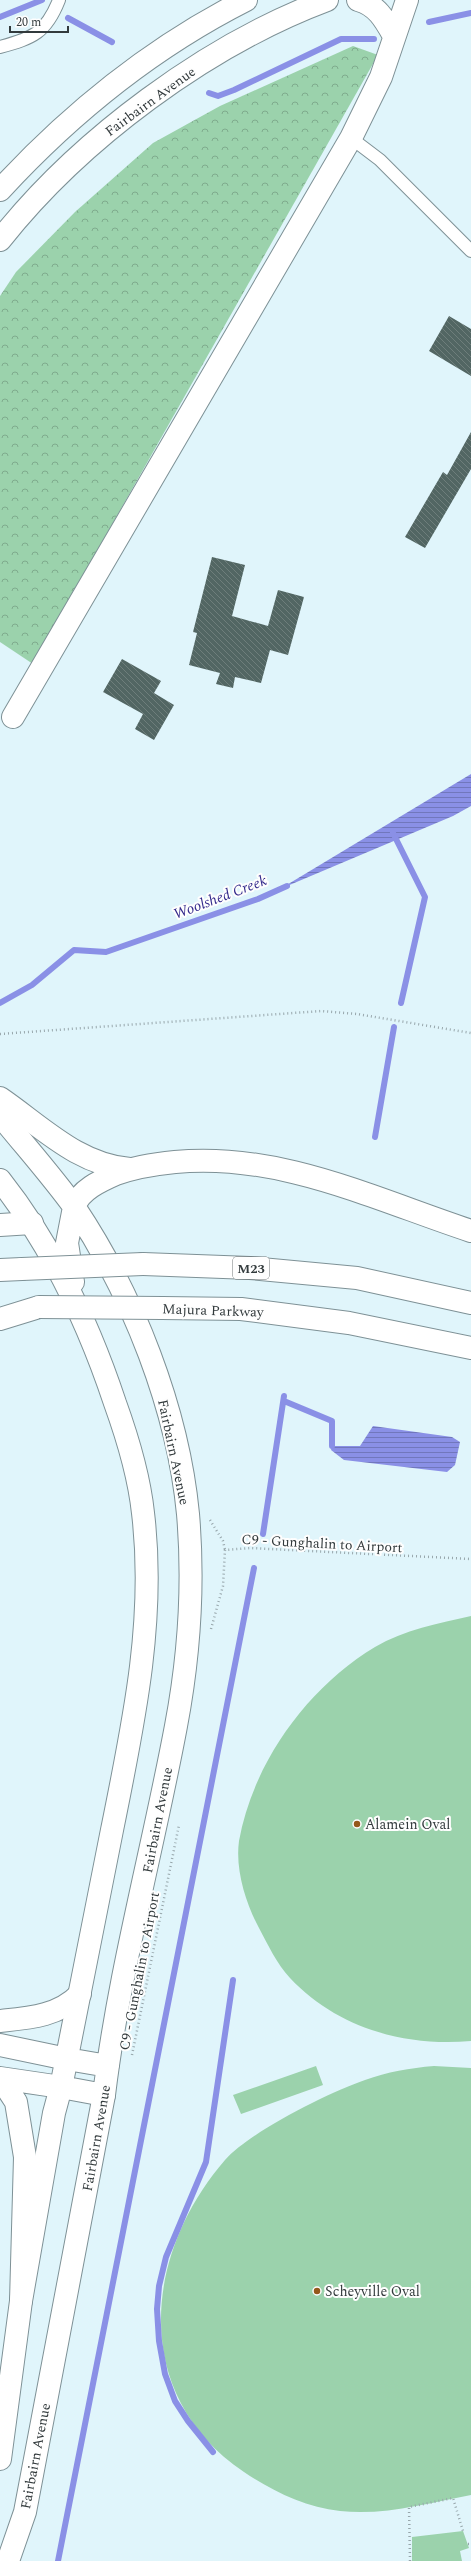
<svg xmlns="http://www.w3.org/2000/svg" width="471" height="2561" viewBox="0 0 471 2561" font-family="Spectral,serif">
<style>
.green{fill:#9bd2ac}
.forest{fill:url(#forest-crowns)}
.water{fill:url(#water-rules)}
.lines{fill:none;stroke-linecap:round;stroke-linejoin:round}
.stream{stroke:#8a90e6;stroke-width:6}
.building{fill:url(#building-back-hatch)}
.lane-casing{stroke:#7e9196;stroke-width:14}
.street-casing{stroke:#7e9196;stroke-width:24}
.secondary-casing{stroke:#7e9196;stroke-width:24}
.primary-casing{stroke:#7e9196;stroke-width:24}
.highway-casing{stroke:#7e9196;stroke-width:24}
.path{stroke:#98a7ac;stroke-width:2.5;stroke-dasharray:1 3;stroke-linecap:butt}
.lane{stroke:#fff;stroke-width:12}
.street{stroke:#fff;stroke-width:22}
.secondary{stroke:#fff;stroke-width:22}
.primary{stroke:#fff;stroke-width:22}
.highway{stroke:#fff;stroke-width:22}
.highway-bridge-casing{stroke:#7e9196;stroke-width:24;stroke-linecap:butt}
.highway-bridge{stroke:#fff;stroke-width:22}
.poi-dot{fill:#95581b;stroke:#fefefe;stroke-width:1.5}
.labels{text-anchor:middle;stroke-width:4;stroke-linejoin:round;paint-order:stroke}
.shield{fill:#fefefe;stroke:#6f7576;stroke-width:1}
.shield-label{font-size:13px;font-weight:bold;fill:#323a3c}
.street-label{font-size:14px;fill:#323a3c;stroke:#fefefe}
.poi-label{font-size:14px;fill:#323a3c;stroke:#fefefe;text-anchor:start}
.water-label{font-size:15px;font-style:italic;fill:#32288b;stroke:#fefefe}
</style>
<defs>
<pattern id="forest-crowns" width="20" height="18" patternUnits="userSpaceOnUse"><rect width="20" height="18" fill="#9bd2ac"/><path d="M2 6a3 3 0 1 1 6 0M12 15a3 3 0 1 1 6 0" fill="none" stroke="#7fab8d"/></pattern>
<pattern id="water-rules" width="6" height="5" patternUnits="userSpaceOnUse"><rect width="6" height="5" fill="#8a90e6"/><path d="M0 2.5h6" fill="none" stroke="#7177bc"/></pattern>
<pattern id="building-back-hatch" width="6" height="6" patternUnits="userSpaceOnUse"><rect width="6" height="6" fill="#526663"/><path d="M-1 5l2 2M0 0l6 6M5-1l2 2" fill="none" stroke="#6e7e7b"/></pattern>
</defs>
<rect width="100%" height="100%" fill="#e0f5fb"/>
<!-- green -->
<path class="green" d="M471,1616V2041C405,2047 337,2028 290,1978C277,1964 268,1945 259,1928C246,1904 235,1870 239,1841C253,1763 307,1688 375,1647C404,1630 439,1623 471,1616Z
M316,2066L323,2085L241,2114L233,2095Z
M434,2066L471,2068V2495C428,2503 384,2516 340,2511C305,2507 272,2491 244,2472C131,2396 142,2256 225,2160C251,2131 328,2093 365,2080C387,2072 410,2068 434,2066Z
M463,2531L469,2548L460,2551L462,2561H412V2537Z"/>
<!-- forest -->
<path class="forest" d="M353,46L378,55L33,664L0,642V296L16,272L75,212L153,143L220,106Z"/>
<!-- water -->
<path class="water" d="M471,774V806L453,816L280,889Z
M373,1426L452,1437L460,1442L455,1465L447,1472L344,1460L331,1450L332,1446H360Z"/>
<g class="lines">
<!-- stream -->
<path class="stream" d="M0,17L42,0
M68,18L112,42
M429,22L471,13
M209,93L218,96L234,90L341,39H374
M393,833L425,897L401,1003
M0,1003L32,985L74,950L106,952L258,899L287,886
M375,1137L394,1027
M284,1401L332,1421V1446
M263,1534L284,1396
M213,2452L188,2421L175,2401L165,2374L159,2341L157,2309L159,2286L166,2257L206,2162L233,1980
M58,2561L254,1568"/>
</g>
<!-- building -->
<path class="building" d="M449,316L471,329V376L429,351Z
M471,432V469L425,548L405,537L443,472L447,475Z
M212,557L245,565L232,616L268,626L278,590L304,597L288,655L270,650L261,683L235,677L233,688L216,684L220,673L189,665L197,633L193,632Z
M122,659L161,681L154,693L174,705L154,740L135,729L143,714L103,692Z"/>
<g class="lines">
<!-- lane casing -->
<g class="lane-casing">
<path id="lane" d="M0,47C33,38 46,33 59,0
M351,138L380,160L471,251"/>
</g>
<!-- street casing -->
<g class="street-casing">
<path id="street" d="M358,0C377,5 385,20 394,36
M13,717L351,138L381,77L407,0"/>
</g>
<!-- secondary casing -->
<g class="secondary-casing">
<path id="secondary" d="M0,2459L21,2301L54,2113L61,2087
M8,2561L25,2512L104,2095"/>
</g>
<!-- primary casing -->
<g class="primary-casing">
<path id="primary" d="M0,190C72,112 151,48 246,0
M0,240C80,139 207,45 327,0
M0,1115C25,1146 52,1176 75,1208C133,1295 178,1409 188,1514C194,1584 189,1657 176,1726C153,1849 119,1971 104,2095L61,2087C78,2001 95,1916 112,1830C133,1726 156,1620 143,1513C139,1475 128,1439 115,1403C88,1322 53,1247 0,1180
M73,1282L67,1243L74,1207
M67,2059L108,2066"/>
</g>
<!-- highway casing -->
<g class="highway-casing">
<path id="highway" d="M0,1098C41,1126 78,1165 130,1169
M74,1207C80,1190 100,1181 116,1174C135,1167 155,1164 175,1162C279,1152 374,1199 471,1231
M0,1225L32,1223
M143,1264L250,1268L357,1278L471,1303
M0,1270L22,1269
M162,1308L241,1309L349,1323L471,1348
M0,1319L39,1307
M0,2021C29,2018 59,2016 80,1994
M0,2045L67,2059
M0,2078L61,2087
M1,2079L16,2102L25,2157L21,2301"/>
</g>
<!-- path -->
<path class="path" d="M0,1034L321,1011L357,1014L471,1033
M210,1520L223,1541L225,1550
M211,1629L223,1586L225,1550L250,1548L471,1559
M132,2055L179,1825
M468,2544H471
M410,2561L409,2507L453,2498L463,2531"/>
<!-- lane -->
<use href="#lane" class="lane"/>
<!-- street -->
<use href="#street" class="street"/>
<!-- secondary -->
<use href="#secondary" class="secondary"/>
<!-- primary -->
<use href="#primary" class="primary"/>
<!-- highway -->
<use href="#highway" class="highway"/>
<!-- highway-bridge casing -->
<g class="highway-bridge-casing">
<path id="highway-bridge" d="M22,1269L143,1264
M39,1307L162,1308"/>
</g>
<!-- highway-bridge -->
<use href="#highway-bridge" class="highway-bridge"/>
</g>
<!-- markers -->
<g class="poi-dot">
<circle cx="357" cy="1824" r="4"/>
<circle cx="317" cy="2291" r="4"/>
</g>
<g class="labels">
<!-- shield labels -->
<rect class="shield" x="233" y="1257" width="36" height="22" rx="3"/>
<g class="shield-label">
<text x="251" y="1273">M23</text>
</g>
<!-- street labels -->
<g class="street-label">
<text transform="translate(150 101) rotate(-36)" y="5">Fairbairn Avenue</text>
<text transform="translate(213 1310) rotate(2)" y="5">Majura Parkway</text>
<text transform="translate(174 1452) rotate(78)" y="5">Fairbairn Avenue</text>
<text transform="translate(322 1543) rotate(3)" y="5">C9 - Gunghalin to Airport</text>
<text transform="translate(157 1820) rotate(-79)" y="5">Fairbairn Avenue</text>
<text transform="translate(139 1971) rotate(-79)" y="5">C9 - Gunghalin to Airport</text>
<text transform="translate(96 2138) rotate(-80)" y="5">Fairbairn Avenue</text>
<text transform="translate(35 2456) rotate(-79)" y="5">Fairbairn Avenue</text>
</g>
<!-- poi labels -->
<g class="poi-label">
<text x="365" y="1829">Alamein Oval</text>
<text x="325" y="2296">Scheyville Oval</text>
</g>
<!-- water labels -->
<g class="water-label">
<text transform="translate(220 897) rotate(-21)" y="5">Woolshed Creek</text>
</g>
</g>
<!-- scale -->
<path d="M10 26v6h58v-6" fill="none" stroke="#323a3c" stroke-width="2"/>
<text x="16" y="26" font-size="12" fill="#323a3c" stroke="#fefefe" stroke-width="3" paint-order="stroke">20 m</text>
</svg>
